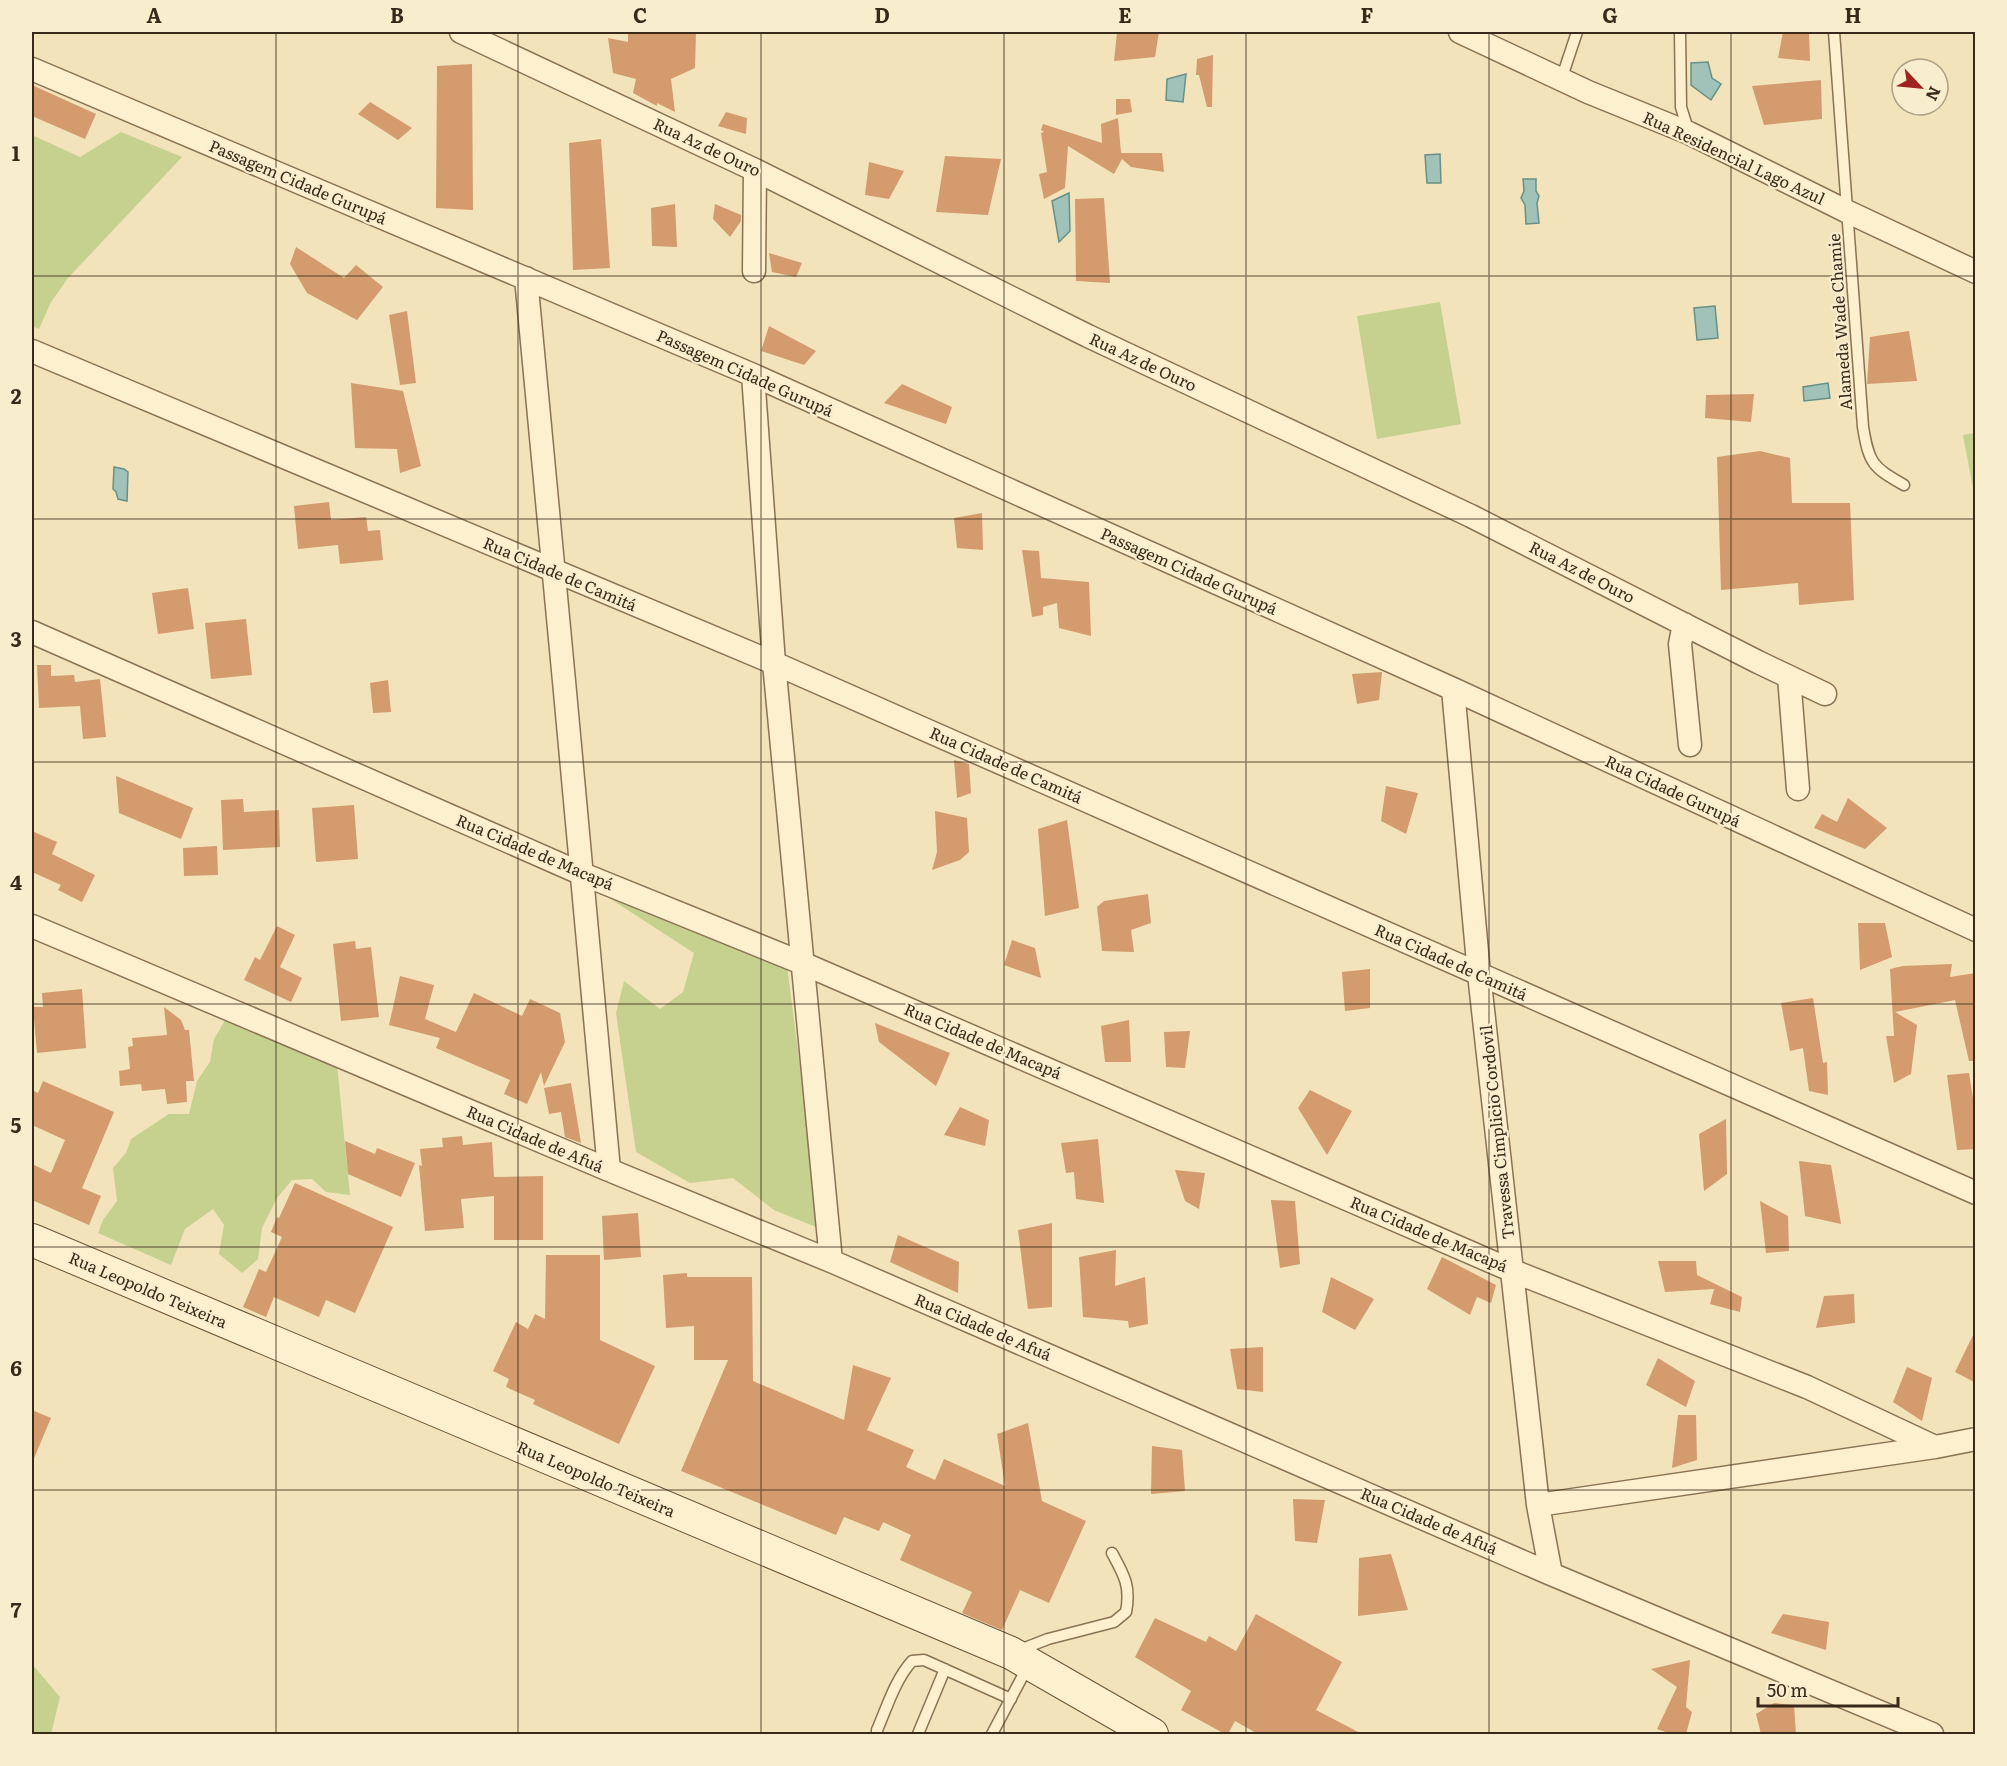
<svg xmlns="http://www.w3.org/2000/svg" width="2007" height="1766" viewBox="0 0 2007 1766" font-family="Literata,serif">
<style>
.green{fill:#c6d08f}
.water{fill:#a0c2b9;stroke:#679087;stroke-width:1.5}
.building{fill:#d39b6e}
.lines{fill:none;stroke-linecap:round;stroke-linejoin:round}
.lane-casing{stroke:#8a7254;stroke-width:13}
.street-casing{stroke:#8a7254;stroke-width:25}
.secondary-casing{stroke:#6c5337;stroke-width:34}
.lane{stroke:#fcf0cf;stroke-width:10}
.street{stroke:#fcf0cf;stroke-width:22}
.secondary{stroke:#fcf0cf;stroke-width:32}
.grid{fill:none;stroke:#38291a;stroke-width:1.5;stroke-opacity:0.55}
.labels{text-anchor:middle;stroke-width:4.5;stroke-linejoin:round;paint-order:stroke}
.street-label{font-size:16px;fill:#38291a;stroke:#f8edcc}
.neatline{fill:none;stroke:#38291a;stroke-width:2}
.grid-label{font-size:20px;text-anchor:middle;font-weight:bold;fill:#38291a}
</style>
<rect width="100%" height="100%" fill="#f2e3bb"/>
<!-- green -->
<path class="green" d="M121,132L182,157L68,278L51,302L39,329L32,326V135L80,157Z
M1440,302L1461,424L1377,439L1357,316Z
M1975,433L1976,499H1975L1963,435Z
M606,896L787,966L821,1229L774,1210L733,1178L690,1183L636,1152L616,1013L624,981L660,1009L683,992L694,953Z
M227,1017L337,1064L350,1195L326,1192L312,1179L292,1180L277,1198L262,1228L258,1259L242,1273L219,1254L224,1225L213,1209L185,1229L171,1265L98,1233L103,1220L117,1201L113,1168L126,1153L131,1139L169,1114H189L197,1081L210,1062L214,1039Z
M32,1664L60,1697L51,1734H32Z"/>
<!-- water -->
<path class="water" d="M1708,62L1712,78L1721,84L1711,100L1691,85V63Z
M1186,74L1183,102L1166,100L1167,79Z
M1440,154L1441,183H1427L1425,155Z
M1523,179H1536V191L1539,196L1537,203L1539,223L1526,224L1525,205L1521,198L1524,191Z
M1069,193L1070,231L1059,242L1052,201Z
M1715,306L1718,338L1697,340L1694,308Z
M1828,383L1830,398L1804,401L1803,387Z
M114,467L124,469L128,472L127,501L118,499L116,492L113,489Z"/>
<!-- building -->
<path class="building" d="M628,32H696L695,68L671,79L675,112L657,103V106L633,93L636,79L613,73L608,38L628,42Z
M1117,32H1159L1155,57L1114,61Z
M1783,32L1809,34L1810,61L1778,58Z
M1213,55L1212,107H1207L1199,75H1196L1197,59Z
M472,64L473,210L436,208L437,66Z
M1821,80L1822,119L1764,125L1752,86Z
M32,85L96,114L85,139L32,116Z
M1116,99H1130L1132,112L1116,115Z
M370,102L412,128L398,140L358,114Z
M726,112L747,118L746,134L718,126Z
M1118,118L1121,153H1162L1164,172L1131,167L1122,159L1114,174L1068,146L1065,188L1044,199L1039,174L1047,172L1041,133L1044,132L1041,130L1043,124L1102,143L1101,124Z
M601,139L610,268L573,270L569,143Z
M945,156L1001,159L988,215L936,212Z
M869,162L904,171L889,199L865,195Z
M1104,198L1110,283L1076,281L1075,199Z
M675,204L677,247L652,246L651,208Z
M715,204L741,215V221L730,237L713,219Z
M296,247L344,278L356,265L383,287L357,320L307,293L290,264Z
M769,253L802,263L796,277L772,272Z
M407,311L416,383L400,385L389,315Z
M769,326L816,351L804,365L761,351Z
M1909,331L1917,381L1867,384L1870,337Z
M351,383L403,391L421,466L400,473L397,449L355,448Z
M902,384L952,407L946,424L884,403Z
M1754,394L1751,422L1705,418L1706,395Z
M1760,451L1790,458L1792,503H1850L1854,600L1799,605L1798,583L1721,590L1717,457Z
M329,502L331,520L366,517L368,531L380,530L383,560L340,564L338,545L298,549L294,506Z
M982,513L983,550L957,548L954,518Z
M1022,550L1039,551L1041,578L1089,582L1091,636L1059,628L1057,603L1043,607V615L1032,617Z
M188,588L194,629L158,634L152,593Z
M246,619L252,675L211,679L205,623Z
M37,665H51V676L74,675L75,682L100,679L106,737L83,739L80,706L39,708Z
M1382,672L1379,700L1357,704L1352,674Z
M388,680L391,712L373,713L370,683Z
M954,760L969,764L971,793L957,798Z
M116,776L193,808L181,839L119,813Z
M1386,786L1418,793L1406,834L1381,821Z
M1848,798L1887,828L1865,849L1814,828L1822,814L1837,822Z
M243,799L244,812L279,810L280,847L223,850L221,800Z
M354,805L358,859L316,862L312,808Z
M935,811L967,818L969,852L960,860L932,870L937,852Z
M1067,820L1079,908L1045,916L1038,829Z
M32,831L57,842L52,854L95,875L82,902L58,890L61,885L32,872Z
M217,846L218,875L184,876L183,848Z
M1148,894L1151,923L1131,930L1134,952L1102,951L1097,907L1104,901Z
M1858,923H1885L1892,957L1860,970Z
M277,926L295,935L280,967L302,978L291,1002L244,980L255,957L260,960Z
M1012,940L1035,948L1041,978L1004,965Z
M355,941L356,949L371,947L379,1017L341,1021L333,944Z
M1952,964L1950,977L1976,973V1061H1969L1955,1000L1895,1012L1917,1025L1911,1074L1894,1083L1886,1036H1894L1890,969L1903,966Z
M1370,969V1008L1345,1011L1342,972Z
M400,976L434,985L425,1019L456,1032L474,993L522,1016L530,999L560,1013L565,1042L544,1086L541,1072L527,1104L504,1094L510,1080L436,1048L440,1038L389,1025Z
M82,989L86,1048L37,1053L33,1007H43L42,993Z
M1813,998L1823,1063L1827,1062L1828,1095L1809,1091L1803,1048L1790,1051L1781,1003Z
M164,1007L181,1020L185,1030H189L194,1081H186L187,1102L167,1104L165,1089L142,1091L141,1084L120,1086L119,1071L130,1069L128,1047L133,1046L132,1038L167,1035Z
M1129,1020L1131,1062H1105L1101,1026Z
M875,1023L950,1053L936,1086L879,1042Z
M1190,1031L1185,1068L1166,1067L1164,1032Z
M1969,1073L1976,1117V1149L1957,1150L1947,1075Z
M43,1081L114,1112L82,1188L101,1196L89,1225L32,1200V1164L51,1173L65,1140L32,1125V1090L38,1093Z
M571,1083L581,1143L565,1137L561,1112L549,1114L544,1088Z
M1310,1090L1352,1111L1327,1155L1298,1108Z
M960,1107L989,1120L985,1146L944,1135Z
M1726,1119L1727,1174L1704,1191L1699,1134Z
M462,1136L463,1145L492,1142L494,1177L543,1176V1240H494V1196L461,1199L464,1228L425,1231L419,1165L422,1166L420,1149L443,1147L442,1138Z
M1098,1139L1104,1203L1076,1199L1074,1172L1066,1173L1061,1143Z
M345,1141L375,1154L377,1148L415,1163L401,1197L348,1174Z
M1799,1161L1831,1165L1841,1224L1805,1216Z
M1175,1170L1205,1173L1199,1209L1185,1201Z
M295,1183L393,1227L355,1313L326,1300L319,1317L274,1297L266,1317L243,1307L259,1269L266,1272L282,1237L271,1232L277,1217L279,1218Z
M1271,1200L1295,1201L1300,1264L1280,1268Z
M1760,1201L1788,1216L1789,1251L1766,1253Z
M638,1213L641,1257L604,1260L602,1216Z
M1052,1223V1307L1028,1309L1018,1230Z
M898,1235L959,1262L958,1293L890,1262Z
M1116,1250L1115,1286L1145,1277L1148,1324L1129,1328L1128,1321L1083,1317L1079,1257Z
M546,1255H600V1340L655,1366L619,1444L533,1404L535,1400L506,1387L509,1379L493,1371L516,1322L528,1329L535,1314L545,1319Z
M1442,1257L1496,1285L1491,1303L1477,1297L1470,1315L1427,1289Z
M1658,1261H1696L1697,1275L1742,1297L1740,1312L1710,1304L1714,1289L1665,1292Z
M687,1273V1277H752L753,1381L844,1420L853,1365L891,1378L867,1430L914,1450L906,1467L935,1480L944,1459L1005,1486L997,1434L1028,1423L1042,1501L1086,1521L1049,1603L1020,1590L1002,1630L962,1613L972,1592L900,1560L911,1535L883,1522L879,1531L844,1517L836,1535L681,1471L728,1360H694V1326L666,1328L663,1275Z
M1331,1277L1374,1299L1355,1330L1322,1312Z
M1854,1294L1855,1323L1816,1328L1824,1296Z
M1976,1329V1383L1955,1372Z
M1263,1347V1392L1237,1389L1230,1349Z
M1658,1358L1695,1381L1686,1407L1646,1385Z
M1907,1367L1932,1378L1922,1421L1893,1402Z
M32,1410L51,1418L32,1463Z
M1678,1415H1696L1697,1460L1672,1468Z
M1152,1446L1182,1450L1185,1491L1151,1494Z
M1293,1499L1325,1500L1317,1543L1295,1541Z
M1391,1554L1408,1610L1358,1616L1359,1558Z
M1256,1614L1342,1662L1316,1710L1362,1734H1258L1235,1721L1228,1734H1225L1181,1710L1191,1691L1135,1657L1155,1618L1206,1642L1209,1636L1236,1651Z
M1783,1614L1829,1622L1826,1650L1771,1633Z
M1690,1660L1686,1707L1692,1712L1686,1734H1671L1657,1729L1677,1687L1651,1669Z
M1774,1703L1794,1705L1796,1734H1761L1756,1714Z"/>
<g class="lines">
<!-- lane casing -->
<g class="lane-casing">
<path id="lane" d="M1680,32L1681,107L1689,133
M1834,32L1863,427C1869,463 1872,467 1904,485
M1561,80L1577,32
M1017,1651L1048,1639L1114,1622L1126,1612C1131,1586 1124,1575 1112,1553
M877,1734V1730C887,1707 895,1680 912,1661L924,1660L1011,1699
M918,1734L945,1669
M992,1734L1028,1666"/>
</g>
<!-- street casing -->
<g class="street-casing">
<path id="street" d="M461,32L755,170L1088,336L1471,516L1758,662L1825,694
M1460,32L1588,92L1689,133L1846,211L1976,272
M32,69L753,375L1453,689L1976,930
M754,271L755,170
M526,278C556,575 580,873 609,1170
M32,351L774,663L1976,1193
M753,375L774,663L831,1261
M1684,624L1680,644L1690,745
M32,632L580,873L802,963L1513,1271L1807,1387L1935,1447
M1789,677L1798,789
M1453,689L1479,974L1538,1505L1551,1574
M32,926L609,1170L831,1261L1551,1574L1932,1734
M1538,1505L1935,1447L1976,1439"/>
</g>
<!-- secondary casing -->
<g class="secondary-casing">
<path id="secondary" d="M32,1240L1011,1653L1152,1734"/>
</g>
<!-- lane -->
<use href="#lane" class="lane"/>
<!-- street -->
<use href="#street" class="street"/>
<!-- secondary -->
<use href="#secondary" class="secondary"/>
</g>
<!-- grid -->
<path class="grid" d="M276,32V1734M518,32V1734M761,32V1734M1004,32V1734M1246,32V1734M1489,32V1734M1731,32V1734M32,276H1976M32,519H1976M32,762H1976M32,1004H1976M32,1247H1976M32,1490H1976"/>
<g class="labels">
<!-- street labels -->
<g class="street-label">
<text transform="translate(707 147) rotate(25)" y="6">Rua Az de Ouro</text>
<text transform="translate(1734 158) rotate(25)" y="6">Rua Residencial Lago Azul</text>
<text transform="translate(298 182) rotate(23)" y="6">Passagem Cidade Gurupá</text>
<text transform="translate(1840 322) rotate(-94)" y="6">Alameda Wade Chamie</text>
<text transform="translate(1143 362) rotate(25)" y="6">Rua Az de Ouro</text>
<text transform="translate(745 373) rotate(24)" y="6">Passagem Cidade Gurupá</text>
<text transform="translate(1189 571) rotate(24)" y="6">Passagem Cidade Gurupá</text>
<text transform="translate(1582 572) rotate(27)" y="6">Rua Az de Ouro</text>
<text transform="translate(560 574) rotate(23)" y="6">Rua Cidade de Camitá</text>
<text transform="translate(1006 765) rotate(24)" y="6">Rua Cidade de Camitá</text>
<text transform="translate(1673 791) rotate(25)" y="6">Rua Cidade Gurupá</text>
<text transform="translate(535 852) rotate(23)" y="6">Rua Cidade de Macapá</text>
<text transform="translate(1451 962) rotate(24)" y="6">Rua Cidade de Camitá</text>
<text transform="translate(983 1041) rotate(23)" y="6">Rua Cidade de Macapá</text>
<text transform="translate(1497 1132) rotate(-96)" y="6">Travessa Cimplicio Cordovil</text>
<text transform="translate(535 1139) rotate(23)" y="6">Rua Cidade de Afuá</text>
<text transform="translate(1429 1234) rotate(23)" y="6">Rua Cidade de Macapá</text>
<text transform="translate(148 1290) rotate(23)" y="6">Rua Leopoldo Teixeira</text>
<text transform="translate(983 1327) rotate(23)" y="6">Rua Cidade de Afuá</text>
<text transform="translate(596 1479) rotate(23)" y="6">Rua Leopoldo Teixeira</text>
<text transform="translate(1429 1521) rotate(23)" y="6">Rua Cidade de Afuá</text>
</g>
</g>
<!-- border -->
<rect width="2007" height="1766" fill="none" stroke="#f8edcc" stroke-width="66"/>
<!-- north arrow -->
<g transform="translate(1920 87) rotate(116)"><circle r="28" fill="#f8edcc" stroke="#ab9f85" stroke-width="1.5"/>
<path d="M0-4.5L10 22L0 15L-10 22Z" fill="#9e221f"/>
<text y="-9" font-size="16" font-weight="bold" text-anchor="middle" fill="#38291a">N</text>
</g>
<!-- scale -->
<path d="M1758 1697v9h140v-9" fill="none" stroke="#38291a" stroke-width="3"/>
<text x="1767" y="1697" font-size="18" fill="#38291a" stroke="#f8edcc" stroke-width="4.5" paint-order="stroke">50 m</text>
<rect x="33" y="33" width="1941" height="1700" class="neatline"/>
<g class="grid-label">
<text x="154" y="23">A</text>
<text x="397" y="23">B</text>
<text x="640" y="23">C</text>
<text x="882" y="23">D</text>
<text x="1125" y="23">E</text>
<text x="1367" y="23">F</text>
<text x="1610" y="23">G</text>
<text x="1853" y="23">H</text>
<text x="16" y="161">1</text>
<text x="16" y="404">2</text>
<text x="16" y="647">3</text>
<text x="16" y="890">4</text>
<text x="16" y="1133">5</text>
<text x="16" y="1376">6</text>
<text x="16" y="1618">7</text>
</g>
</svg>
